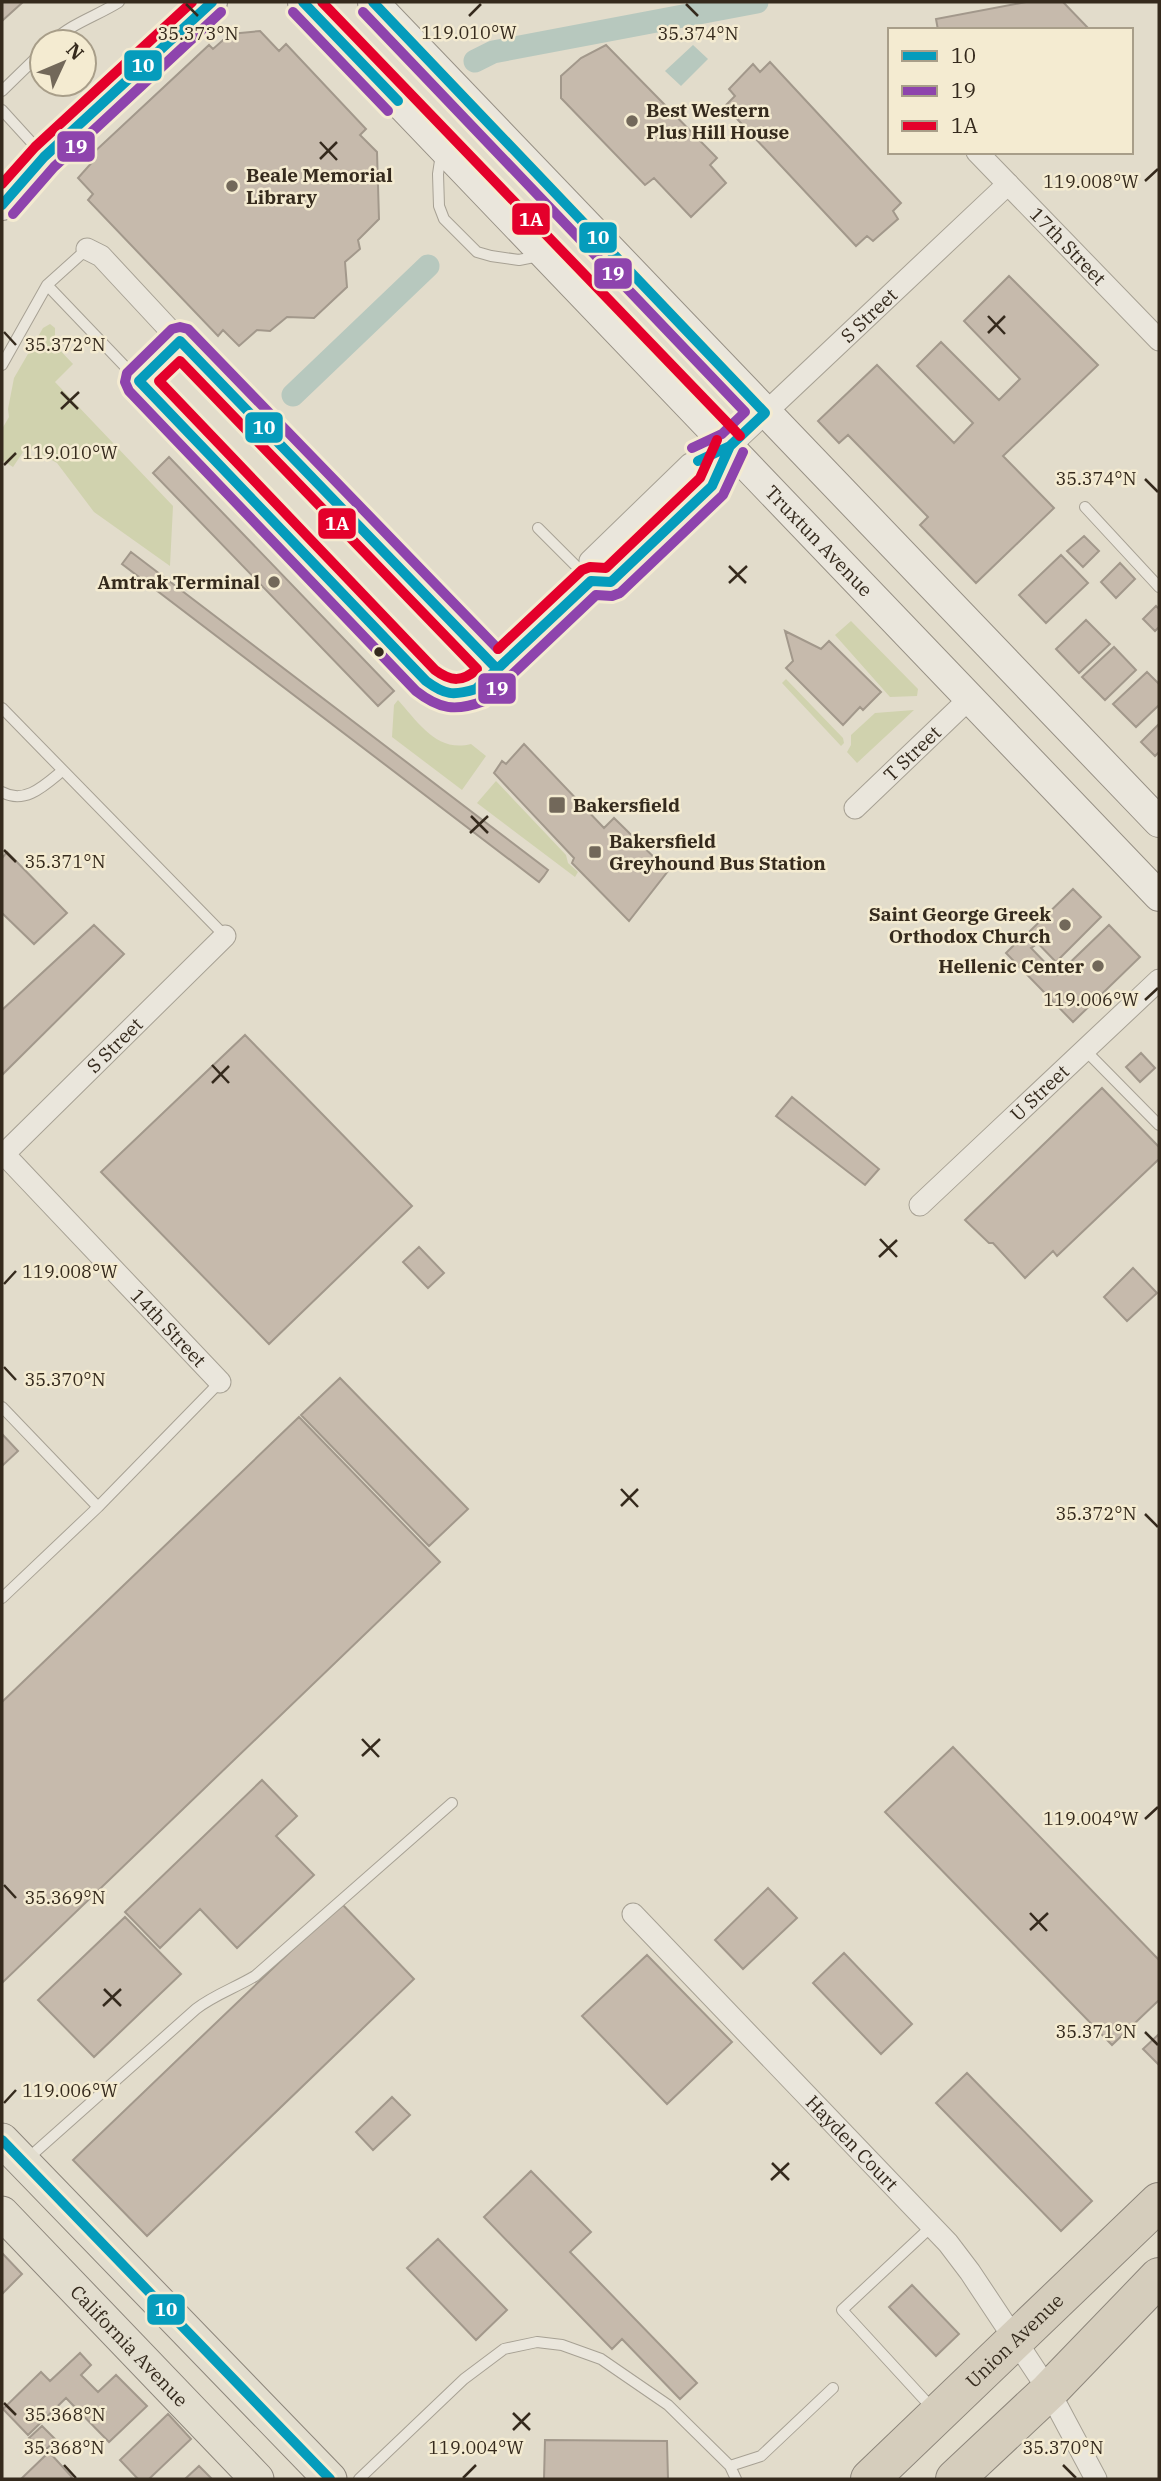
<svg xmlns="http://www.w3.org/2000/svg" width="1161" height="2481" viewBox="0 0 1161 2481" font-family="'IBM Plex Serif',serif">
<style>
.green{fill:#d0d2ae}
.water{fill:#b7c8be}
.lines{fill:none;stroke-linecap:round;stroke-linejoin:round}
.canal{stroke:#b7c8be;stroke-width:23}
.building{fill:#c6baac;stroke:#a2988b;stroke-width:2}
.lane-casing{stroke:#a7a194;stroke-width:12}
.street-casing{stroke:#a7a194;stroke-width:23}
.secondary-casing{stroke:#979085;stroke-width:32}
.primary-casing{stroke:#8d867b;stroke-width:35}
.highway-casing{stroke:#8d867b;stroke-width:40}
.lane{stroke:#eae6dc;stroke-width:10}
.street{stroke:#eae6dc;stroke-width:21}
.secondary{stroke:#eae6dc;stroke-width:30}
.primary{stroke:#e2ddce;stroke-width:33}
.highway{stroke:#d5cdbc;stroke-width:38}
.bus-1-casing{stroke:#f4ebd1;stroke-width:16}
.bus-2-casing{stroke:#f4ebd1;stroke-width:16}
.bus-3-casing{stroke:#f4ebd1;stroke-width:16}
.bus-1{stroke:#059cbc;stroke-width:10}
.bus-2{stroke:#8e44ad;stroke-width:10}
.bus-3{stroke:#e4002b;stroke-width:10}
.ticks{fill:none;stroke:#352a1d;stroke-width:2.5}
.poi-dot{fill:#72685a;stroke:#f4ebd1;stroke-width:2.5}
.bus-dot{fill:#352a1d;stroke:#f4ebd1;stroke-width:2.5}
.labels{text-anchor:middle;stroke-width:5;stroke-linejoin:round;paint-order:stroke}
.poi-label{font-size:19px;font-weight:bold;fill:#352a1d;stroke:#f4ebd1;text-anchor:start}
.street-label{font-size:19px;fill:#352a1d;stroke:#f4ebd1}
.ticks-label{font-size:18px;text-anchor:middle;fill:#352a1d;stroke:#f4ebd1;stroke-width:5;stroke-linejoin:round;paint-order:stroke}
.line-badge{stroke:#f4ebd1;stroke-width:2.5}
.badge-label{font-size:19px;text-anchor:middle;font-weight:bold;fill:#fff}
</style>
<rect width="100%" height="100%" fill="#e2dccb"/>
<!-- green -->
<path class="green" d="M50,324L55,328V345L73,364L55,382L173,506L170,566L94,512L57,463L27,446L13,467L2,460V429L9,417L8,409L14,378L43,328Z
M851,621L918,689L917,696L890,697L835,635Z
M786,679L843,738L844,743L841,746L782,683Z
M398,700C418,722 437,753 471,744L486,756L462,790L392,737L394,705Z
M914,710L857,763L847,752L851,745V735L875,713Z
M496,781L566,855L568,863L578,872L575,877L477,803Z"/>
<!-- water -->
<path class="water" d="M693,45L708,59L681,86L665,71Z"/>
<g class="lines">
<!-- canal -->
<path class="canal" d="M475,61L493,52L757,2
M293,395L428,266"/>
</g>
<!-- building -->
<path class="building" d="M2,2H23L2,21Z
M1026,2H1063L1090,30H938L936,19Z
M260,31L279,51L286,44L366,129L360,135L377,152L379,219L358,240L360,249L345,262L347,287L314,318L287,317L270,331L257,330L239,346L223,330L218,336L88,200L93,194L78,178L95,159L91,155L209,45L213,49L230,34Z
M606,45L717,158L710,165L726,183L691,217L654,178L645,185L561,98V76L581,58Z
M770,62L901,203L893,211L898,219L873,241L867,236L856,246L725,106L735,96L729,89L753,64L760,72Z
M1009,276L1098,365L1003,456L1054,508L976,583L920,525L928,517L848,435L839,443L818,421L877,365L954,443L973,423L917,366L941,342L999,400L1020,379L964,321Z
M169,457L394,691L378,706L153,473Z
M1084,536L1099,551L1083,567L1067,551Z
M131,552L548,870L544,876L539,882L122,564Z
M1061,555L1088,583L1046,623L1019,595Z
M1120,563L1135,579L1116,598L1101,582Z
M1156,606L1159,609V627L1155,631L1143,619Z
M1086,620L1110,644L1079,673L1056,649Z
M785,631L821,649L829,641L881,692L863,710L860,707L843,725L786,668L793,661Z
M1114,647L1136,670L1105,700L1082,677Z
M1147,672L1159,684V705L1136,727L1113,704Z
M1159,724V752L1155,756L1141,742Z
M524,744L604,828L614,818L668,871L629,921L572,863L574,858L494,773L502,761L506,764Z
M7,852L67,913L34,944L2,913V858Z
M1073,889L1101,917L1056,962L1028,933Z
M94,925L124,954L2,1075V1010Z
M1109,925L1140,957L1073,1022L1006,953L1024,935L1034,946L1031,948L1057,975Z
M245,1035L412,1206L269,1344L101,1172Z
M1141,1053L1155,1068L1140,1082L1126,1067Z
M1102,1088L1159,1147V1159L1057,1256L1053,1251L1025,1278L993,1243H989L965,1220Z
M792,1097L879,1169L865,1185L776,1116Z
M419,1247L444,1273L428,1288L403,1262Z
M1133,1268L1157,1293L1127,1321L1104,1297Z
M340,1378L468,1509L429,1546L301,1415Z
M299,1417L440,1562L2,1983V1702Z
M2,1434L18,1451L2,1466Z
M953,1747L1159,1960V2000L1112,2045L885,1812Z
M262,1780L297,1816L276,1836L314,1875L237,1948L200,1909L160,1948L125,1912Z
M768,1888L797,1918L743,1969L715,1940Z
M341,1903L414,1979L147,2236L73,2160Z
M125,1917L181,1974L94,2057L38,2000Z
M844,1953L912,2024L881,2054L813,1983Z
M647,1955L732,2042L667,2104L582,2016Z
M1159,2034V2065L1143,2049Z
M967,2073L1092,2201L1061,2231L936,2103Z
M392,2097L410,2115L373,2150L356,2132Z
M531,2171L591,2232L570,2252L697,2383L680,2399L622,2339L612,2349L484,2217Z
M438,2239L507,2310L476,2340L407,2268Z
M2,2253L22,2274L2,2294Z
M912,2285L959,2334L936,2356L889,2307Z
M80,2353L91,2365L81,2375L98,2392L116,2375L147,2406L109,2442L66,2398L28,2435L3,2409L41,2372L50,2381Z
M168,2414L191,2439L149,2479H138L120,2460Z
M42,2426L56,2440L43,2452L29,2438Z
M545,2440L667,2441L668,2479H544Z
M49,2452L72,2477L70,2479H21Z
M199,2466L212,2479H185Z"/>
<g class="lines">
<!-- lane casing -->
<g class="lane-casing">
<path id="lane" d="M52,42C72,23 97,16 119,2
M2,91L42,52
M2,110L43,155
M441,154L438,174L439,206L444,219L477,252L491,256L519,260L539,256
M47,285L426,681C457,704 472,693 497,669
M2,365L47,285L87,249
M139,381L180,341
M1085,507L1159,587
M538,528L589,579
M2,708L225,936
M2,792C25,805 45,785 62,771
M1085,1050L1159,1125
M2,1407L98,1507
M2,1598L98,1507L220,1382
M25,2161L196,2009C214,1995 235,1988 255,1976L452,1803
M932,2226L842,2310L932,2408
M359,2479L464,2379L504,2349L537,2342L562,2345L601,2359L668,2405L730,2466
M736,2479L730,2466L761,2456L833,2388"/>
</g>
<!-- street casing -->
<g class="street-casing">
<g id="street">
<path id="s1" d="M977,152L1159,340"/>
<path d="M87,249L101,256L180,341L497,669L591,581L611,582L712,486L730,446"/>
<path id="s2" d="M591,581L590,561L690,464L730,446L1008,184"/>
<path id="s3" d="M855,808L970,698"/>
<path id="s4" d="M2,1152L220,1382"/>
<path id="s5" d="M2,1156L225,936"/>
<path id="s6" d="M920,1205L1159,980"/>
<path id="s7" d="M633,1914L948,2243L970,2272L1049,2391L1096,2479"/>
</g>
</g>
<!-- secondary casing -->
<g class="secondary-casing">
<g id="secondary">
<path id="s8" d="M303,2L1159,896"/>
<path d="M373,2L1159,822"/>
<path d="M2,205L44,157L212,2"/>
</g>
</g>
<!-- primary casing -->
<g class="primary-casing">
<g id="primary">
<path d="M2,2140L330,2479"/>
<path id="s9" d="M2,2213L257,2479"/>
</g>
</g>
<!-- highway casing -->
<g class="highway-casing">
<g id="highway">
<path id="s10" d="M870,2479L1159,2202"/>
<path d="M955,2479L1049,2391L1159,2277"/>
</g>
</g>
<!-- lane -->
<use href="#lane" class="lane"/>
<!-- street -->
<use href="#street" class="street"/>
<!-- secondary -->
<use href="#secondary" class="secondary"/>
<!-- primary -->
<use href="#primary" class="primary"/>
<!-- highway -->
<use href="#highway" class="highway"/>
<!-- bus-1 casing -->
<g class="bus-1-casing">
<path id="bus-1" d="M303,2L398,101
M373,2L765,413L730,446L698,461
M2,205L44,157L212,2
M497,669L180,341L139,381L426,681C445,695 453,696 476,689L591,581L611,582L712,486L730,446
M2,2140L330,2479"/>
</g>
<!-- bus-2 casing -->
<g class="bus-2-casing">
<path id="bus-2" d="M293,12L388,111
M363,12L745,412L722,434L692,448
M13,214L54,167L221,12
M498,649L188,329L180,327L172,329L127,373L125,382L129,391L416,691C439,709 455,712 484,701L596,595L612,596L620,593L723,495L743,452"/>
</g>
<!-- bus-3 casing -->
<g class="bus-3-casing">
<path id="bus-3" d="M322,2L740,436
M2,184L35,147L192,2
M180,361L477,669C463,682 451,682 435,670L159,381Z
M498,649L582,570L590,567L606,568L700,478L717,440"/>
</g>
<!-- bus-1 -->
<use href="#bus-1" class="bus-1"/>
<!-- bus-2 -->
<use href="#bus-2" class="bus-2"/>
<!-- bus-3 -->
<use href="#bus-3" class="bus-3"/>
</g>
<!-- ticks -->
<path class="ticks" d="M186,4L198,16M686,4L698,16M469,16L481,4M320,142L337,160M320,159L337,142M1145,181L1158,169M988,316L1005,334M4,332L16,345M988,333L1005,316M61,392L78,409M61,409L79,392M4,465L16,453M1145,479L1158,492M729,566L746,583M729,583L747,566M471,816L488,833M470,833L488,816M4,850L16,862M1145,1000L1158,988M212,1065L229,1083M212,1083L229,1066M880,1239L897,1257M879,1257L897,1240M4,1284L16,1271M4,1367L16,1380M621,1489L638,1507M621,1506L638,1489M1145,1514L1158,1527M362,1739L379,1757M362,1756L380,1739M1145,1819L1158,1807M4,1885L16,1898M1030,1913L1047,1931M1030,1930L1048,1913M104,1989L121,2006M103,2006L121,1989M1145,2032L1158,2045M4,2103L16,2090M772,2163L789,2180M771,2180L789,2163M4,2403L16,2415M513,2413L530,2430M513,2430L530,2413M64,2465L76,2478M1063,2465L1076,2478M463,2478L476,2465"/>
<!-- markers -->
<g class="poi-dot">
<circle cx="632" cy="121" r="7"/>
<circle cx="232" cy="186" r="7"/>
<circle cx="274" cy="582" r="7"/>
<rect x="548" y="796" width="18" height="18" rx="3.5"/>
<rect x="588" y="845" width="14" height="14" rx="3.5"/>
<circle cx="1065" cy="925" r="7"/>
<circle cx="1098" cy="966" r="7"/>
</g>
<circle class="bus-dot" cx="379" cy="652" r="6"/>
<g class="labels">
<!-- poi labels -->
<g class="poi-label">
<text x="646" y="117">Best Western<tspan x="646" dy="22">Plus Hill House</tspan></text>
<text x="246" y="182">Beale Memorial<tspan x="246" dy="22">Library</tspan></text>
<text x="260" y="589" text-anchor="end">Amtrak Terminal</text>
<text x="573" y="812">Bakersfield</text>
<text x="609" y="848">Bakersfield<tspan x="609" dy="22">Greyhound Bus Station</tspan></text>
<text x="1051" y="921" text-anchor="end">Saint George Greek<tspan x="1051" dy="22">Orthodox Church</tspan></text>
<text x="1084" y="973" text-anchor="end">Hellenic Center</text>
</g>
<!-- street labels -->
<g class="street-label">
<text dy="7" stroke="none"><textPath href="#s1" startOffset="131">17th Street</textPath></text>
<text dy="7" stroke="none"><textPath href="#s2" startOffset="394">S Street</textPath></text>
<text dy="7" stroke="none"><textPath href="#s8" startOffset="746">Truxtun Avenue</textPath></text>
<text dy="7" stroke="none"><textPath href="#s3" startOffset="79">T Street</textPath></text>
<text dy="7" stroke="none"><textPath href="#s5" startOffset="158">S Street</textPath></text>
<text dy="7" stroke="none"><textPath href="#s6" startOffset="164">U Street</textPath></text>
<text dy="7" stroke="none"><textPath href="#s4" startOffset="242">14th Street</textPath></text>
<text dy="7" stroke="none"><textPath href="#s7" startOffset="317">Hayden Court</textPath></text>
<text dy="7" stroke="none"><textPath href="#s10" startOffset="200">Union Avenue</textPath></text>
<text dy="7" stroke="none"><textPath href="#s9" startOffset="184">California Avenue</textPath></text>
</g>
</g>
<g class="ticks-label">
<text x="469" y="39">119.010°W</text>
<text x="198" y="40">35.373°N</text>
<text x="698" y="40">35.374°N</text>
<text x="1091" y="188">119.008°W</text>
<text x="65" y="351">35.372°N</text>
<text x="70" y="459">119.010°W</text>
<text x="1096" y="485">35.374°N</text>
<text x="65" y="868">35.371°N</text>
<text x="1091" y="1006">119.006°W</text>
<text x="70" y="1278">119.008°W</text>
<text x="65" y="1386">35.370°N</text>
<text x="1096" y="1520">35.372°N</text>
<text x="1091" y="1825">119.004°W</text>
<text x="65" y="1904">35.369°N</text>
<text x="1096" y="2038">35.371°N</text>
<text x="70" y="2097">119.006°W</text>
<text x="65" y="2421">35.368°N</text>
<text x="64" y="2454">35.368°N</text>
<text x="1063" y="2454">35.370°N</text>
<text x="476" y="2454">119.004°W</text>
</g>
<g class="line-badge">
<rect x="123" y="49" width="40" height="33" rx="7" fill="#059cbc"/>
<rect x="56" y="130" width="40" height="33" rx="7" fill="#8e44ad"/>
<rect x="511" y="202" width="40" height="34" rx="7" fill="#e4002b"/>
<rect x="578" y="221" width="40" height="33" rx="7" fill="#059cbc"/>
<rect x="593" y="257" width="40" height="33" rx="7" fill="#8e44ad"/>
<rect x="244" y="411" width="40" height="33" rx="7" fill="#059cbc"/>
<rect x="317" y="507" width="40" height="33" rx="7" fill="#e4002b"/>
<rect x="477" y="672" width="40" height="33" rx="7" fill="#8e44ad"/>
<rect x="146" y="2293" width="40" height="33" rx="7" fill="#059cbc"/>
</g>
<g class="badge-label">
<text x="143" y="72">10</text>
<text x="76" y="153">19</text>
<text x="531" y="226">1A</text>
<text x="598" y="244">10</text>
<text x="613" y="280">19</text>
<text x="264" y="434">10</text>
<text x="337" y="530">1A</text>
<text x="497" y="695">19</text>
<text x="166" y="2316">10</text>
</g>
<!-- border -->
<rect width="1161" height="2481" fill="none" stroke="#352a1d" stroke-width="7"/>
<!-- legend -->
<rect x="888" y="28" width="245" height="126" fill="#f4ebd1" stroke="#a89e89" stroke-width="2"/>
<rect x="902" y="51" width="35" height="10" fill="#059cbc" stroke="#a89e89" stroke-width="2"/>
<text x="951" y="63" font-size="21" fill="#352a1d">10</text>
<rect x="902" y="86" width="35" height="10" fill="#8e44ad" stroke="#a89e89" stroke-width="2"/>
<text x="951" y="98" font-size="21" fill="#352a1d">19</text>
<rect x="902" y="121" width="35" height="10" fill="#e4002b" stroke="#a89e89" stroke-width="2"/>
<text x="951" y="133" font-size="21" fill="#352a1d">1A</text>
<!-- north arrow -->
<g transform="translate(63 63) rotate(46)"><circle r="33" fill="#f4ebd1" stroke="#a89e89" stroke-width="2"/>
<path d="M0-5L12 26L0 18L-12 26Z" fill="#72685a"/>
<text y="-10" font-size="19" font-weight="bold" text-anchor="middle" fill="#352a1d">N</text>
</g>
</svg>
